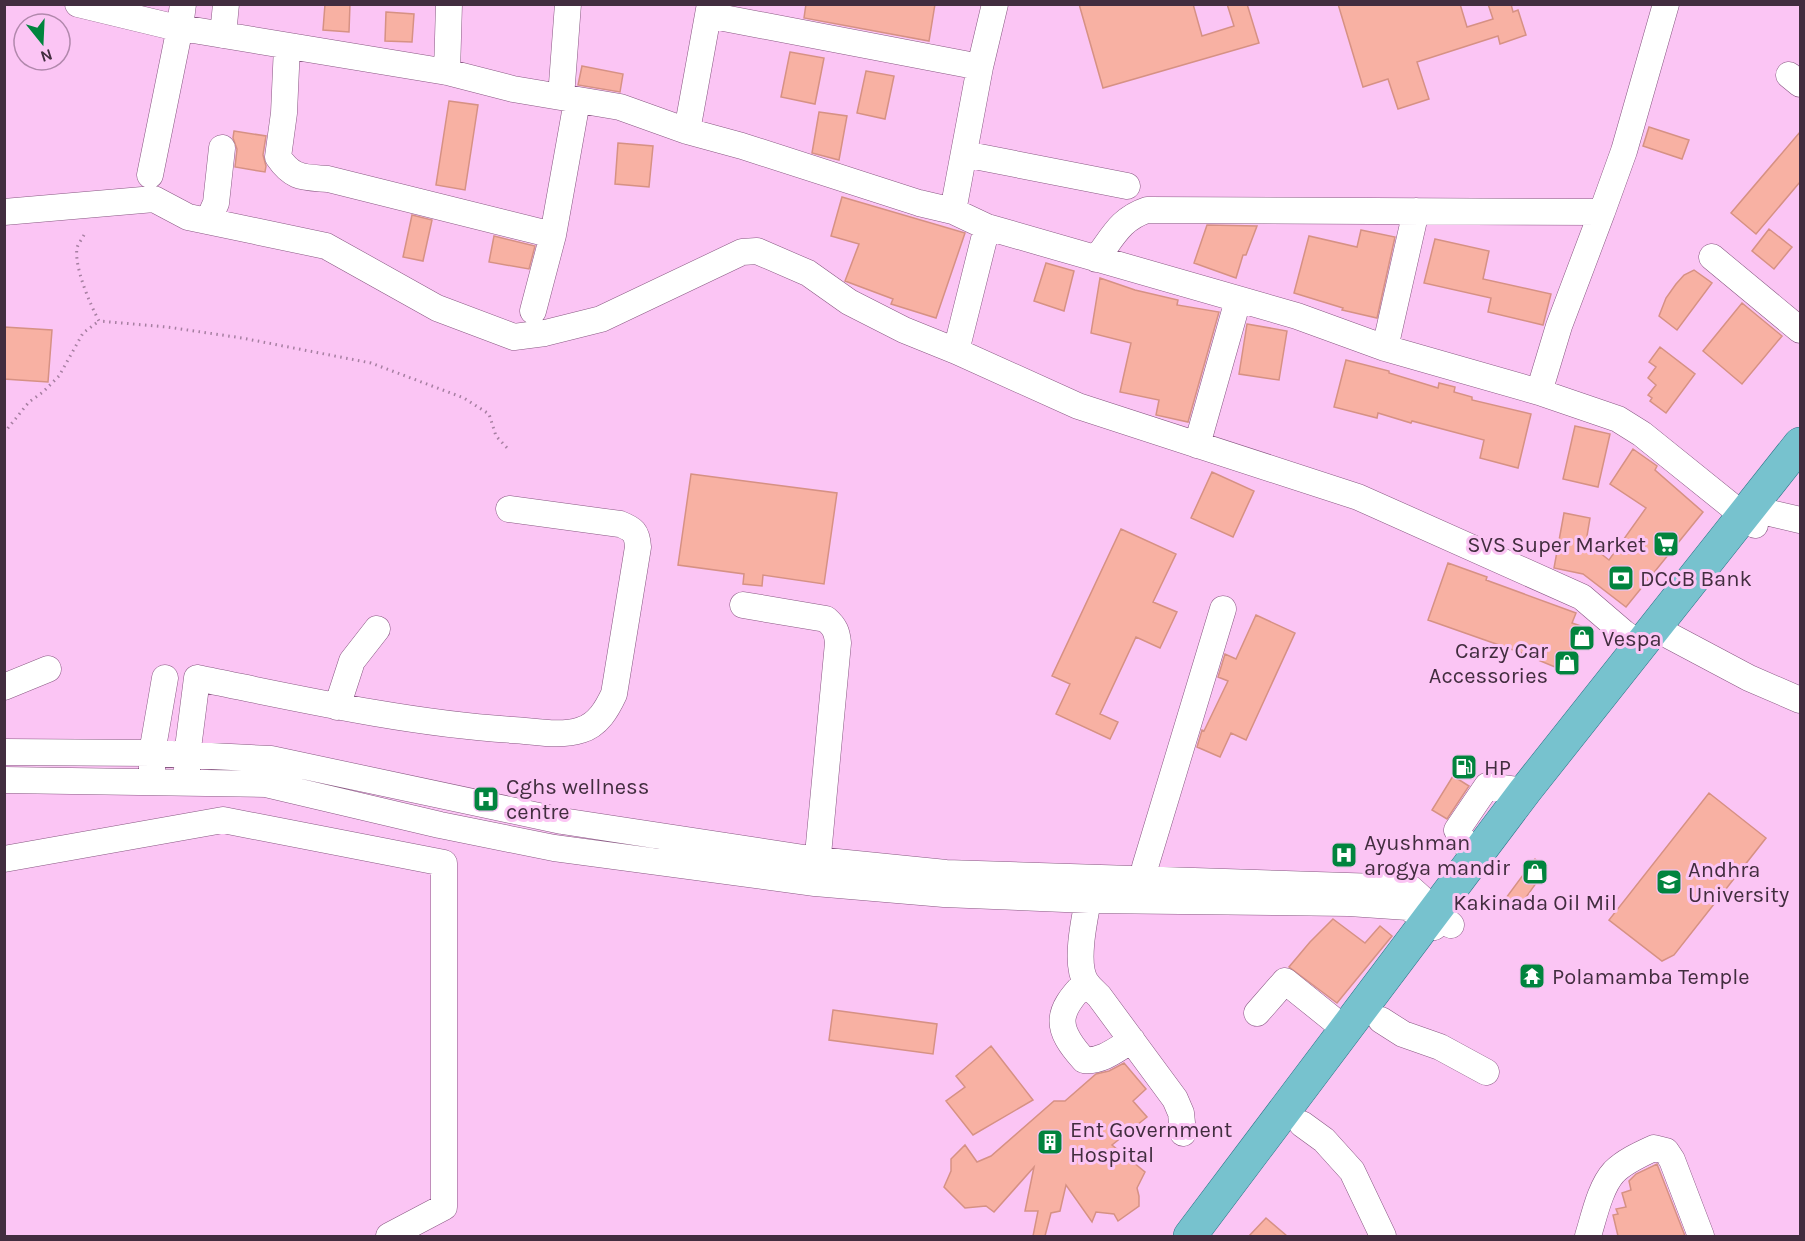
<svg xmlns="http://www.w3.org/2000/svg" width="1805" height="1241" viewBox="0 0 1805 1241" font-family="Karla,sans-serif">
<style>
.building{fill:#f8b1a3;stroke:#d69184;stroke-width:1.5}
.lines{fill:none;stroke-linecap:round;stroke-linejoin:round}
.minor-casing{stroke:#885882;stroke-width:27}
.major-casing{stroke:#297486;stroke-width:34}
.path{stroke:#a67fa1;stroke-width:3;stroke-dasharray:1.5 4.5;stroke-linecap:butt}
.minor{stroke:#fff;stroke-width:26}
.major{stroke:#77c2ce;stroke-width:33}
.labels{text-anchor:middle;stroke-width:6;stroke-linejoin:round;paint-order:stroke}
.poi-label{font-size:22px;fill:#422d3f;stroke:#fbc5f4;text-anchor:start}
</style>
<rect width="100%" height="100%" fill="#fbc5f4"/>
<!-- building -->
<path class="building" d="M325,4H350L349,32L323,30Z
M806,4H935L929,41L804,18Z
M1079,4H1193L1202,36L1234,26L1227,4H1247L1259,43L1103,88Z
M1338,4H1460L1467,27L1493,19L1488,4H1511L1513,12L1518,10L1526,35L1500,44L1498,36L1417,62L1429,99L1398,109L1388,79L1363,87Z
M386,12L414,14L412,42L385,41Z
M790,52L824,58L815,104L781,97Z
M582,66L623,74L620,92L578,85Z
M866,71L894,76L885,119L857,113Z
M449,101L478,105L465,190L436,185Z
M819,112L847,116L839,160L812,153Z
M1649,127L1689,140L1682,159L1643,146Z
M234,131L266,136L263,155L266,166L265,172L235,167L237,149L233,138Z
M1800,132V182L1756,234L1731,213Z
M618,143L653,146L649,187L615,184Z
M842,197L965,233L936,318L891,304L893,299L845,281L859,244L831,236Z
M412,215L432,220L423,261L403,257Z
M1207,225L1257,226L1246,255H1243L1236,278L1194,263Z
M1769,229L1792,247L1774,269L1752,251Z
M1361,230L1395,237L1377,318L1342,310L1343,308L1294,293L1309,236L1357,247Z
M494,236L535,246L529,269L489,262Z
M1435,239L1489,251L1483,279L1551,294L1543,325L1488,312L1491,298L1424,283Z
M1046,263L1074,271L1064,311L1034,301Z
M1694,270L1712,283L1677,330L1659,316L1666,298L1676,284L1684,275Z
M1100,278L1135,290L1178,300L1177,305L1219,312L1188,422L1156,415L1159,400L1120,392L1131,343L1091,333Z
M1742,303L1782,336L1742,384L1703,351Z
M1247,324L1287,331L1279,380L1239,374Z
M4,327L52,330L48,382L4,379Z
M1660,347L1695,374L1666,413L1650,401L1652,398L1648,395L1656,385L1648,378L1656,367L1649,362Z
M1346,360L1389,371V373L1438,388L1439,383L1455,387L1454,392L1472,397V400L1531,414L1518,468L1480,458L1484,440L1412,421L1411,423L1378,413L1377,418L1334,407Z
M1575,426L1610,434L1598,487L1563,479Z
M1633,449L1657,466L1655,470L1703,512L1626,607L1583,574L1554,568L1564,513L1590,518L1586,542L1609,560L1646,508L1610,484Z
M1212,472L1254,491L1233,537L1191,518Z
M691,474L837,493L824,584L763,575L762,586L743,584L744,574L678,565Z
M1121,529L1176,554L1153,602L1177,612L1160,648L1136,637L1100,714L1118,722L1110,739L1056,714L1070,684L1052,676Z
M1448,563L1487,577L1486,580L1576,613L1572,623L1581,626L1567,662L1558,659L1555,667L1519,652L1428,620Z
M1256,615L1295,633L1246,740L1231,733L1220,757L1197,747L1202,730L1204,731L1228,681L1218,677L1225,654L1236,659Z
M1453,776L1469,786L1447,819L1432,810Z
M1709,793L1766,838L1674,955L1662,961L1609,920Z
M1535,859L1547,868L1519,907L1506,898Z
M1333,919L1365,943L1380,926L1392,936L1337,1003L1289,967L1310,942Z
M833,1010L937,1024L933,1054L829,1040Z
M991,1046L1033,1100L973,1135L946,1101L965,1087L956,1076Z
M1124,1063L1146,1089L1133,1101L1147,1117L1112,1145L1145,1172L1137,1188L1139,1196V1206L1118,1221L1114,1214L1096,1212L1092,1222L1066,1185L1060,1211L1051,1213L1045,1236H1033L1038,1211H1025L1034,1167L994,1212L986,1206L965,1208L944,1187L951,1171V1159L965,1145L977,1162L991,1156L1054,1101H1065L1096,1074L1109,1071Z
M1657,1164L1685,1236H1618L1613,1215L1618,1214L1616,1209L1626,1207L1622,1193L1631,1190L1629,1181L1636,1174Z
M1266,1218L1287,1236H1249Z"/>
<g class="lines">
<!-- minor casing -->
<g class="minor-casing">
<path id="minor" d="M78,4L169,26L447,72L513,89L620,107L687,131L742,146L919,203L953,211L987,227L1297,316L1385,348L1539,392L1618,419L1642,434L1755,525
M708,15L980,67
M223,35L226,4
M287,46L284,113L278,157C293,179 303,177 328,179L553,235
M447,72L449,4
M1789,75L1800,84
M561,97L568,4
M687,131L710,4
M964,154L1127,186
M150,175L180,27L183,4
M953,211L980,67L995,4
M4,212L154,199L188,217L326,246L437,308L514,337L545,333L601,319L742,252L757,251L808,273L849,302L904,330L956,351
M1602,212L1624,151L1666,4
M208,221L216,203L222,148
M987,227L956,351L1078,406L1358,497L1582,597L1624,633L1640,644
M1712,257L1800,330
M1096,259C1113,237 1120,219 1147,210L1602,212L1559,326L1539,392
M533,311L553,235L577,101
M1385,348L1416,211
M1197,445L1238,300
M1766,512L1800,520
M743,605L826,619C835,627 837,632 838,643L816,876
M1668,635L1749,678L1800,700
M4,687L48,669
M337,707L352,661L377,629
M4,752L152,753L271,759L562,821L817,860L946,873L1410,888L1451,925
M152,769V753L165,678
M187,773V756L197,678C301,699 406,723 513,730C534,731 560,737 581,730C598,725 607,709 614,694L638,547C637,532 633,529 620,524L509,509
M4,780L266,784L440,825L554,848L815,883L944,894L1089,900L1349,903L1408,907L1434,927
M4,859L223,820L444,863V1207L389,1236
M1475,859L1457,830L1487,786L1525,791
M1091,885C1087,908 1073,962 1086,982C1089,987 1095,992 1099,996L1175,1099L1181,1113L1183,1133
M1142,897L1145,867L1223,609
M1086,982C1055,1013 1055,1028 1084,1060C1102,1062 1117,1049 1132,1040
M1257,1013L1285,981L1346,1030
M1381,1020L1403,1034L1440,1047L1486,1072
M1302,1124L1324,1140L1352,1171L1383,1236
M1588,1236C1594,1217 1600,1187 1614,1172C1625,1161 1641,1154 1654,1148L1666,1151L1672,1160L1701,1236"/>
</g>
<!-- major casing -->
<g class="major-casing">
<path id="major" d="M1190,1236L1525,791L1800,444"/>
</g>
<!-- path -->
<path class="path" d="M84,235C82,239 78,244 77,248C74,267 90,304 99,321L167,327L242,338L371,363L464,398L489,414L496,436L509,450
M4,433L29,402L43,392L59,376L83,333L99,321"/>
<!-- minor -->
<use href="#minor" class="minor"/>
<!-- major -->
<use href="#major" class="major"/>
</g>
<!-- icons -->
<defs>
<g id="supermarket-square" transform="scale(1.35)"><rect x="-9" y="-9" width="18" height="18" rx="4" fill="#01843e" stroke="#fbc5f4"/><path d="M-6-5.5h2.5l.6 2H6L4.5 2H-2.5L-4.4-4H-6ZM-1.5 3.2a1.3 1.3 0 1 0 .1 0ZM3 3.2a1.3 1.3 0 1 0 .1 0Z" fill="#fff"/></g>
<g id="bank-square" transform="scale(1.35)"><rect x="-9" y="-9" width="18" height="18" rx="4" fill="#01843e" stroke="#fbc5f4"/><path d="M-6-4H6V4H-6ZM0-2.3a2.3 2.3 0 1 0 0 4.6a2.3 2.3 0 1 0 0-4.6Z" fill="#fff"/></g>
<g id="shop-square" transform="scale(1.35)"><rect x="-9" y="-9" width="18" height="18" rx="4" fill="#01843e" stroke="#fbc5f4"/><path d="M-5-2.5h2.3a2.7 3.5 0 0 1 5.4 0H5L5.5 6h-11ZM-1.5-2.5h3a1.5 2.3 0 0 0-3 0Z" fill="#fff"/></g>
<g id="fuel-square" transform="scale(1.35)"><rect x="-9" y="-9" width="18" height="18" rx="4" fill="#01843e" stroke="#fbc5f4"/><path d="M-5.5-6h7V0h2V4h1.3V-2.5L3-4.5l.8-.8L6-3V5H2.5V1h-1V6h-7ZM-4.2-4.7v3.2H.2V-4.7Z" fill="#fff"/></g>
<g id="hospital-square" transform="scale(1.35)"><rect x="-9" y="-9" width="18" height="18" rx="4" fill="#01843e" stroke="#fbc5f4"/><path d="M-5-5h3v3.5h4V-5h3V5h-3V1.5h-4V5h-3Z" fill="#fff"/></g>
<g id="university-square" transform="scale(1.35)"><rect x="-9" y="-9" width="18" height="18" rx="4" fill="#01843e" stroke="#fbc5f4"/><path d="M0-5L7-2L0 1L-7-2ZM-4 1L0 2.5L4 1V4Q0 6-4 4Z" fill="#fff"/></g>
<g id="temple-square" transform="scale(1.35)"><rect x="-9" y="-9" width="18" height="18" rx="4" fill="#01843e" stroke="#fbc5f4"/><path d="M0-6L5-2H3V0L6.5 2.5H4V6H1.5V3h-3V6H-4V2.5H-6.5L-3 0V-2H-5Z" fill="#fff"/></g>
<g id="building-square" transform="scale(1.35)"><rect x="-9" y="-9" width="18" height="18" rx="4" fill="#01843e" stroke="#fbc5f4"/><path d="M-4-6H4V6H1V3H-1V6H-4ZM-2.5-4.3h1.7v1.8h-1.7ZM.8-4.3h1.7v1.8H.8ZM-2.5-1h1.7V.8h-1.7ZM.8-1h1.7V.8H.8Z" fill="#fff"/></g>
</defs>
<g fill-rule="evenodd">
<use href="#supermarket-square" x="1666" y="544"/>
<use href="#bank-square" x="1621" y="578"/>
<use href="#shop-square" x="1582" y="638"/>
<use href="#shop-square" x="1567" y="663"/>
<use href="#fuel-square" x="1464" y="767"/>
<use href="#hospital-square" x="486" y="799"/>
<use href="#hospital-square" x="1344" y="855"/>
<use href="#shop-square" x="1535" y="872"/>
<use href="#university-square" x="1669" y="882"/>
<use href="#temple-square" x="1532" y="976"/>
<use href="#building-square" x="1050" y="1142"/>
</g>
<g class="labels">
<!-- poi labels -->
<g class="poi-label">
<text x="1646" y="552" text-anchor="end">SVS Super Market</text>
<text x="1640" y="586">DCCB Bank</text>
<text x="1602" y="646">Vespa</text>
<text x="1548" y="658" text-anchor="end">Carzy Car<tspan x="1548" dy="25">Accessories</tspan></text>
<text x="1484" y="775">HP</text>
<text x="506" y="794">Cghs wellness<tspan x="506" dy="25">centre</tspan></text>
<text x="1364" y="850">Ayushman<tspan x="1364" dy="25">arogya mandir</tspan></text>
<text x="1688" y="877">Andhra<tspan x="1688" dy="25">University</tspan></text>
<text x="1535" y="910" text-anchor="middle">Kakinada Oil Mil</text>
<text x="1552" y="984">Polamamba Temple</text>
<text x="1070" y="1137">Ent Government<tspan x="1070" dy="25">Hospital</tspan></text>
</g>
</g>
<!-- border -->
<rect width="1805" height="1241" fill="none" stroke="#422d3f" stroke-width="12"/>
<!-- north arrow -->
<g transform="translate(42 42) rotate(162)"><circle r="28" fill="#fbc5f4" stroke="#b188ac" stroke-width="1.5"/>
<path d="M0-4.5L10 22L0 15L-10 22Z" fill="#01843e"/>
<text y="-9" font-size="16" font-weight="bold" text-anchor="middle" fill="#422d3f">N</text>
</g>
</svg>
